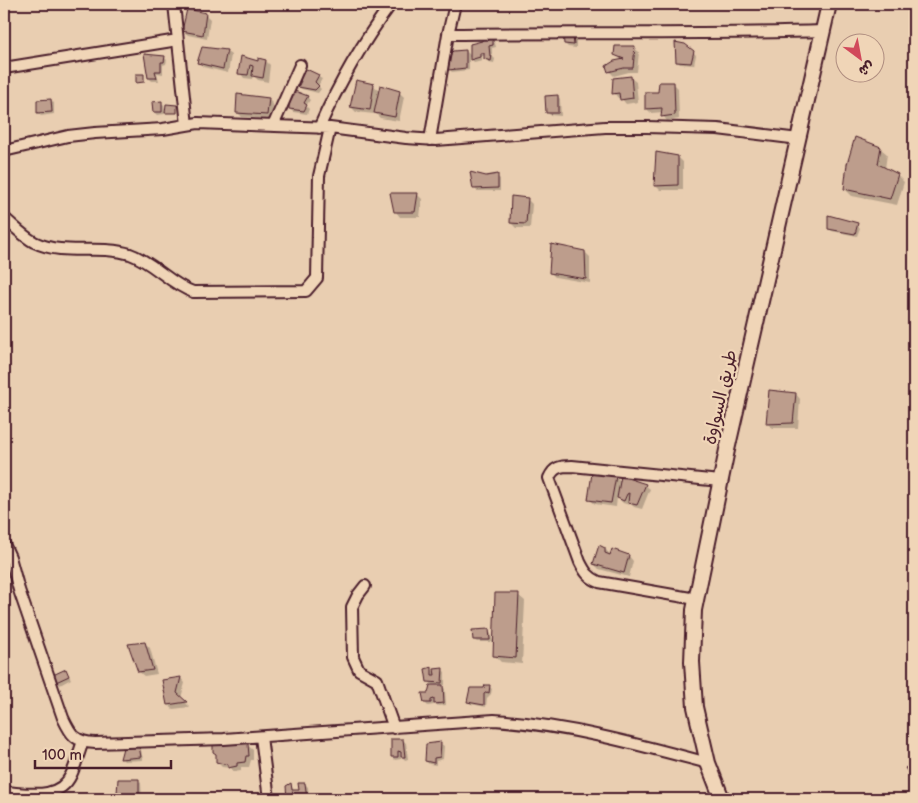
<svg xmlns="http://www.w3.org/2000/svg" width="918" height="803" viewBox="0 0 918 803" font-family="'Balsamiq Sans','Playpen Sans Arabic',sans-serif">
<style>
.shadow{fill:#0003}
.building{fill:#bd9d8c;stroke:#4a1f2b}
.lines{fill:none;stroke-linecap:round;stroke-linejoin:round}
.street-casing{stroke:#4a1f2b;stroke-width:14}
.secondary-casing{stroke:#4a1f2b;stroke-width:18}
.street{stroke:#f0d5b7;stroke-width:10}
.secondary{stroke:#f0d5b7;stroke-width:14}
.labels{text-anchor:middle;stroke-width:4.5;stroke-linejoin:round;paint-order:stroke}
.street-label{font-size:18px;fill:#4a1f2b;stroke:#f0d5b7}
</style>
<rect width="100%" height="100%" fill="#e9ceb1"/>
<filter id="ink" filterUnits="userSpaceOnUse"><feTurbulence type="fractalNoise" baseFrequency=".02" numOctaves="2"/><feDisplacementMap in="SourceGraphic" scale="10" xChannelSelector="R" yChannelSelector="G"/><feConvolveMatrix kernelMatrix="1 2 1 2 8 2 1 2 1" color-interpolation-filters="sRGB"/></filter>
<g filter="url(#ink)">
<!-- shadow -->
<path class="shadow" d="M161,4H168V7H162Z
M205,14L210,19L207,39L188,35L183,31Z
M573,37L576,40V48L568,47L565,44Z
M492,40L495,43L496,47L492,48V56L495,59L494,63L489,62L485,59V56H482V60L474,62L469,57V70L452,72L449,69L466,51L471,56Z
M634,48L639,52L637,72H629L614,76L609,71L623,61L615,54Z
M226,51L231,55L228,73L203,67L199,62Z
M693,52L696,55L694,65L680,64L677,61Z
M164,57L167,60L166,64L163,65V74L157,73L159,81H152L149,78Z
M242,57L259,62L266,61L270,65L268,82L258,80L253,75L252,79L244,78L240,73Z
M303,69L322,79L318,86L321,89L318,93L302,89L299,87L301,82L298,79Z
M631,78L636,82L638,102L626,104L621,98H618L614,93Z
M673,83L678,88L679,119L667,121L663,116V112L651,113L646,108L659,94Z
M373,85L380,91L399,92L404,97L399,121L380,118L374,112V114L356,112L351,107Z
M558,96L560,99L561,116L550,115L547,112Z
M307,97L310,100L306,106L309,109L307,114L293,112L290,109Z
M268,99L273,104L272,119L242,117L237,112Z
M51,100L54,103V114L41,116L38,113Z
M161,102L164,105L165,114L157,115L154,112Z
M880,148L887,154L885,169L897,175L904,182L897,205L852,196L845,189Z
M678,157L683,162V190H660L655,185Z
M497,176L500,179V191H477L474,188L485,177Z
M417,194L422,199L420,217H400L396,212Z
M527,199L532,204L530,228H516L511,223Z
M857,225L860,228L857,236L832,231L829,228Z
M585,252L590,257V283L555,277L550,272Z
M796,394L800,399L798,428H772L767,423Z
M615,477L621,482L645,485L650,489L642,509L634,507L630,503L629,505L623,503L617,497L616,507L595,504L590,500Z
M605,549L611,555L629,556L633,561L629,577L599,569L594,564Z
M518,595L525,601L522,664L501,662L494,655Z
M488,631L491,634L493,642H477L474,640Z
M145,643L150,648L157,674L144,676L139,672Z
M431,669L436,673L442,669L445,672V685H441L445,689L446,705L438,706L434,702V705L428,706L425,703L433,686L429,681Z
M66,670L71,679L60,685L54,676Z
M181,678L185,683L181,698L190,707L173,709L168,705Z
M489,686L492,689L491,694L487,698L486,707L471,704L468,702Z
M403,740L406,743L408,759L405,760L401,755V759L395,760L392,757Z
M244,742L253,750V760H251L249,767H241V771L234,772L231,768L222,767L217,762Z
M441,744L444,746L443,759L436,761V765L429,764L426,761Z
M138,747L141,750L143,760L124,761L122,759Z
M138,780L141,783L142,799H126L119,793Z
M305,784L308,787L309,799H302V797H297L296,799H288L287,787L291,785L294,791H301Z"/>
<!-- building -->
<path class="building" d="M187,9L206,13L203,35L182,31Z
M563,34L573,36L574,45L564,44Z
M483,38L493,39V45L489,46L490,56L492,55L491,61L484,59V53H480V57L470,60V44L482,41Z
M675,42L685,44L694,51L691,63L676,62Z
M615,46H635L633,68H624L608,72L606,66L614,61L624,59L614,55Z
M202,47L227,50L223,69L197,63Z
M466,50V68L448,70L449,55L453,51Z
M144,54L165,56L164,62H161V71H155L157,78H148Z
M241,56L258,61V58L266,60L263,78L252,76L253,66L250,65L248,75L238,74Z
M302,67L319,75L315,82L319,86L315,90L298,87L301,81L297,79Z
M136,74H144V82L136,83Z
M631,76L633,98L620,100L619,93L612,94L613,78Z
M356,80L374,84L370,110L350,107Z
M659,82H674L675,115L661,117L662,108L645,109V92H658Z
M380,85L400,91L395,117L374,113Z
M292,90L308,96L304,103L307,105L304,111L289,109V103L287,101Z
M237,94L269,98L267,115L236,113Z
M558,95V113H546L545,96Z
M51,99L52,112L37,113V100Z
M162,101V112H153L152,102Z
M166,104L177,105V113H165Z
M855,137L881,147L878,164L898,174L890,199L844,189L847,164Z
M656,152L678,156V185L654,186Z
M470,172L486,176L498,174V188L473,189Z
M390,193H418L415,212H394Z
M511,196L528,198L526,224L510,223Z
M828,215L858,223L855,234L828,229Z
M551,244L585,251L586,279L549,273Z
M769,390L796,393L793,423L766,424Z
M592,473L616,476L611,503L588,500Z
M621,476L646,484L637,505L628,503L629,493L627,494L624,501L617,498Z
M599,545L605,548V553L610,555L612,549L629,555L624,573L593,564Z
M495,593H519L516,658L493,656Z
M489,629L490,640H473L472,630Z
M145,642L153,670L138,672L128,644Z
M432,667V675H435L434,669L443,668L442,683L427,682L425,669Z
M66,669L69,676L56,682L53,675Z
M181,677L177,693L187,702L167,705L162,680Z
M430,685H443L444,703L434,704V699L431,700V703H424L422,693H428Z
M485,685H490L489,693L487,692L484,694V705L467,702L470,688H484Z
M391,739H403L405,757H401V752L398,751V757H391Z
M245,740L248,744L249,756H246L245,762L237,763V766L228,768V765L216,762V754L213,752V741Z
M441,742L440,757L434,758V763L425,761L426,744Z
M124,744L139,746L141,757L120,759Z
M914,763V781L905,768Z
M118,779H139V796H122L123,794L117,793Z
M291,783L292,790H299L298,783H305L307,799H301L300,795L294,794L293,799H287L286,786Z"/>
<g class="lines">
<!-- street casing -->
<g class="street-casing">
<path id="street" d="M174,4L187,125
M448,34C573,32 698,35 823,31
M4,68L178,40
M273,126L300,65
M319,128C339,83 362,43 391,4
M430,140L448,34L455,4
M4,151L68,136L95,133L163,129L198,123L330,128L406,138L436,140L605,127H647L718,129L799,139
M4,218C14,226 23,236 34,242C65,257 99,244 130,254C153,262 170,284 193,292L306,291L317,278L319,176L330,128
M4,544L10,557L19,590L63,718C71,735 75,742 95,743L224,739L494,720C567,725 637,744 708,763
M365,586L358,595L352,607L353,657L359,670L377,680L394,728
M696,599L599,582C588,577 585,572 580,562L549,478C554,467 560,466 572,466L720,481
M261,737L269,799
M4,792C27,793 59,801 71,775C76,765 79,752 83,741"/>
</g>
<!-- secondary casing -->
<g class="secondary-casing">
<path id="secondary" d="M722,799L708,763L695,707L692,662L694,610L727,450L829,4"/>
</g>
<!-- street -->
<use href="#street" class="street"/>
<!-- secondary -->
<use href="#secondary" class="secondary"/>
</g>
</g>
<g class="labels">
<!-- street labels -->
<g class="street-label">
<text transform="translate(720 397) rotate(-77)" y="6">طريق السواوة</text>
</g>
</g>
<!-- margin -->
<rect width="918" height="803" fill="none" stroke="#f0d5b7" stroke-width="20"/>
<rect x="10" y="10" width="898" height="783" fill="none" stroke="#4a1f2b" stroke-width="2" filter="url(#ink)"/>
<!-- north arrow -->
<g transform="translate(860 58) rotate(148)"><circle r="24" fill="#f0d5b7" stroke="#ae8c7f"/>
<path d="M0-4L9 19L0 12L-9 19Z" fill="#d1495b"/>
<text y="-8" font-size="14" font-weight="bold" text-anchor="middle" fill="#4a1f2b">ش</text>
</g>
<!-- scale -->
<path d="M35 760v8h136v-8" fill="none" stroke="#4a1f2b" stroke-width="2.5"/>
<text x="42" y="760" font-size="15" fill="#4a1f2b" stroke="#f0d5b7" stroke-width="4" paint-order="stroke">100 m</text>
</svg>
